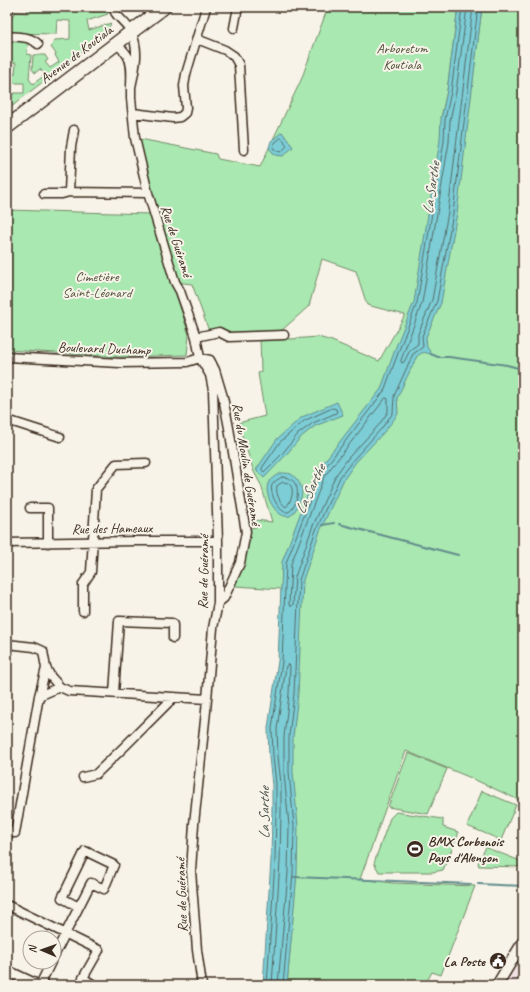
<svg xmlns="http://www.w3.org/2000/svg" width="530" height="992" viewBox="0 0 530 992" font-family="Caveat,sans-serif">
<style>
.built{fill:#f1e1e5}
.green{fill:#a9e8b0;stroke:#728967}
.water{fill:#7ccdd6;stroke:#628c8c}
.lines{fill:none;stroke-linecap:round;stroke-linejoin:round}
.shore{stroke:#556b68;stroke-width:1}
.stream{stroke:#628c8c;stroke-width:2}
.minor-casing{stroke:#3b2a1e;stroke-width:11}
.tertiary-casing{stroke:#3b2a1e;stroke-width:13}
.primary-casing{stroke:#3b2a1e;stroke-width:16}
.minor{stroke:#f7f3e8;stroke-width:8}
.tertiary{stroke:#f7f3e8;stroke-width:10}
.primary{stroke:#f7f3e8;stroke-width:13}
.labels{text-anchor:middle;stroke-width:4;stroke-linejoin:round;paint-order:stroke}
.park-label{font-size:14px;fill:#51503b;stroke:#f7f3e8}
.street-label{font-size:14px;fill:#3b2a1e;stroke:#f7f3e8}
.poi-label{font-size:14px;font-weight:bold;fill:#3b2a1e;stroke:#f7f3e8;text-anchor:start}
.water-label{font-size:15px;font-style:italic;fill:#4b534c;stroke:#f7f3e8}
</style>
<rect width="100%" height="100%" fill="#f7f3e8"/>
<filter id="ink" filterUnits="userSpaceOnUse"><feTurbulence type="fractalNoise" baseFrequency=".025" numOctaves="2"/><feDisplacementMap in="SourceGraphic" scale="8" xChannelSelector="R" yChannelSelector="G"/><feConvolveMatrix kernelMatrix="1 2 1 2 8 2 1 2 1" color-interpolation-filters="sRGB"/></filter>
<g filter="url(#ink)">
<!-- built -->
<path class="built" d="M523,956V985H505L504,984Z"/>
<!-- green -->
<path class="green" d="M29,7H92L93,12L102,11V7H106L108,14L87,21L89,30L111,23L107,32L93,44L27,94L9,109L7,110V96L15,93H24V83H7V73L15,74L16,63L7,62V40L25,41L28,44L27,54L31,55L29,79L33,84L45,75L40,69L35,73L32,69L33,55H45L48,60L45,62L50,68L59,62L55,55L56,54L51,47L55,40L70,39V21L57,20L56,34L9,33C4,25 11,20 15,12L27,13Z
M328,7H458L447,91L441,118L467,127L482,7H523V802L471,778L406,751L360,879L393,883L475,886L441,975L432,972L425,985H287L296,879L281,589L235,586L250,528L256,527L255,520L272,522L261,485L254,472L238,423L265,416L258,373L261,372L260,336L291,339L318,337L332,341L379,361L405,315L367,305L356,271L322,259L309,306L280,332L210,334L192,284L175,282L135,138L216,154L218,159L260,167L301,80Z
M7,210L151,214L189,335L187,355L120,357L7,350Z
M408,753L447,769L428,814L388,807Z
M482,791L516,805L501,840L467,826Z
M396,812L443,819V827L458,832V835L443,870L433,872H379L374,863L390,818Z
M483,841H485L493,844L487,848L523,862V867L479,866L478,863L486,847L481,845V842Z"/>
<!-- water -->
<path class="water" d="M458,7H482L457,213L441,303L426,337L427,347L432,355C425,352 424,351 417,356L397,398L398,414L385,431L356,462L344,479L320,531L303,580L298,694L293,737V772L298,826L297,874L287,985H263L271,860L272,812V785L269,757L268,728L278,661L282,562L316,472L381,389L397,344L414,302L440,140L441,119L447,91Z
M282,132L293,147L283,156L275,155L269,148L271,141Z
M337,402L343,415L315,426L301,437L285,456L264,478L256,470L277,439L302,417Z
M281,473C284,473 288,473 291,474C296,477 302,485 302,491C302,497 299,505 296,509C294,512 293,514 290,516C276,520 262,492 269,482C271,478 277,475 281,473Z"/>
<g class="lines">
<!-- shore -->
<path class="shore" d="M467,7L456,92L450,120L449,142L422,303L401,360V362L402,363L404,362L410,350L418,344V334L432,300L448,212L473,7
M281,138L283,139L287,146L281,152L277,151L273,148L274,144Z
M386,398L388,399V412L378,426L349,457L336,475L312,528L295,577L293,605L292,606H290L289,605L291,564L324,477Z
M333,408L336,409L337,412L336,413L313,423L298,434L282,454L264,472L262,470V468L280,442L304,421Z
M282,477C306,477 297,510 288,512C279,514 269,492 272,485C274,481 279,479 282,477Z
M283,482C297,482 293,500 286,507C280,503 275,493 277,486Z
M267,985L271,924L275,860L276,812V784L273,756L272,728L282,662L286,563L320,474L384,391L401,345L417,303L444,141L445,119L451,92L462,7
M272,985L280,861L281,812V784L278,756L277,729L286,666L288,664L290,666L289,694L284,737V773L289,826L288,873L278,985
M283,985L293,873L294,826L289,772V736L294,694L299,580L316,530L340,477L353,460L381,429L393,413L394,396L413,354L423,347L422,336L437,301L453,213L478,7"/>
<!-- stream -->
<path class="stream" d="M431,354L438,357H449L507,365L518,368L520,367
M339,524L458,555
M322,525L334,523
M294,877L471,884
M478,884L523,886"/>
<!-- minor casing -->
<g class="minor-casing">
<path id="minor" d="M113,7C114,10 115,13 117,15C122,21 128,25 131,32C140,49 135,69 131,87C131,77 133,64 127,55C124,51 120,47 117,43
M7,13L9,7
M234,28L238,7
M7,36C18,37 30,36 38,44
M197,39L225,50L234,56L239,65L244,150
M131,87V98L135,138L148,193L175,282L180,291L193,328L196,337L200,358L210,375L213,390L218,541V603L213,628L206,711L194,824L191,871L197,950L202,985
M133,113L173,118L180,117L185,113L186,108L184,86L186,74L205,11L206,7
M69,192L71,147L74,130
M44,194H62L69,192L148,193
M196,337L219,332L229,337L284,335
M7,357L120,363L187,362L200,358L210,360L215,370L223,397L229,428L246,532L240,563L224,598L218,603
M7,420L60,437
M30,508H48V543
M7,543L137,541H218
M83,611V584L91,572L96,489L116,464L146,463
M7,644L34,647L43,651L46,668L51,677L60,687L69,691L207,699
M114,693L119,621L172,623L173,625V638
M39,696L60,687
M83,777L96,774L124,747L174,697
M7,832L15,833L39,696L46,668
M7,905L99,950L83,978L94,985
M54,956L91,883L104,889L114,865L85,851L62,898L79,907
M40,985L51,962"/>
</g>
<!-- tertiary casing -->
<g class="tertiary-casing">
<path id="tertiary" d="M7,971L37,985
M497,985L523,942"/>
</g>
<!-- primary casing -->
<g class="primary-casing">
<path id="primary" d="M7,127L164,7"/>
</g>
<!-- minor -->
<use href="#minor" class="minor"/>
<!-- tertiary -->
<use href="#tertiary" class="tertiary"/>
<!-- primary -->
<use href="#primary" class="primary"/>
</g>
</g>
<!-- icons -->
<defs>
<g id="stadium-disc" transform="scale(0.9)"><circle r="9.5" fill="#3b2a1e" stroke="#f7f3e8"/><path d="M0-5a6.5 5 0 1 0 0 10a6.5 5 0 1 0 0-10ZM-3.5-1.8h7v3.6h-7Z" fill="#fff"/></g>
<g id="civic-disc" transform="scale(0.9)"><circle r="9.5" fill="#3b2a1e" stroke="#f7f3e8"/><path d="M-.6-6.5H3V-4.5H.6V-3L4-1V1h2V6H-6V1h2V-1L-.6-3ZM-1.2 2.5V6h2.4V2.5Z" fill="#fff"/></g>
</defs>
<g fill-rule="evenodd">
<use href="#stadium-disc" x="415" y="849"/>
<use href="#civic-disc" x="498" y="961"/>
</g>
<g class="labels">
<!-- park labels -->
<g class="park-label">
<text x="402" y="53">Arboretum<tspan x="402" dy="16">Koutiala</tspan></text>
<text x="97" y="281">Cimetière<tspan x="97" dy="16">Saint-Léonard</tspan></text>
</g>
<!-- street labels -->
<g class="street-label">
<text transform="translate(76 54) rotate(-37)" y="5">Avenue de Koutiala</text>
<text transform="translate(177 241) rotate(72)" y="5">Rue de Guéramé</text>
<text transform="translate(104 348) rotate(2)" y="5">Boulevard Duchamp</text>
<text transform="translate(247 464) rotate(81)" y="5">Rue du Moulin de Guéramé</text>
<text transform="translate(112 528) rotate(-1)" y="5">Rue des Hameaux</text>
<text transform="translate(203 572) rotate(-89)" y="5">Rue de Guéramé</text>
<text transform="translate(181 895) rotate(-92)" y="5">Rue de Guéramé</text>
</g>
<!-- poi labels -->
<g class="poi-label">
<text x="428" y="846">BMX Corbenois<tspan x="428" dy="16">Pays d'Alençon</tspan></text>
<text x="485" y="966" text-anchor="end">La Poste</text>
</g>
<!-- water labels -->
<g class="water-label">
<text transform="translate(431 188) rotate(-82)" y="5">La Sarthe</text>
<text transform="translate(310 489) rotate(-65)" y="5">La Sarthe</text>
<text transform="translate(264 813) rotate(-90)" y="5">La Sarthe</text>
</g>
</g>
<!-- margin -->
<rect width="530" height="992" fill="none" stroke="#f7f3e8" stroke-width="24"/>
<rect x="12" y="12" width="506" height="968" fill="none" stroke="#3b2a1e" stroke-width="1.5" filter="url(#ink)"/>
<!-- north arrow -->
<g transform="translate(42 950) rotate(272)"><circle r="19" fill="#f7f3e8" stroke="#aca397"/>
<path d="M0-3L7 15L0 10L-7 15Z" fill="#3b2a1e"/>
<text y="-6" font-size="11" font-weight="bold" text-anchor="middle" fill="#3b2a1e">N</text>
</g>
</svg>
